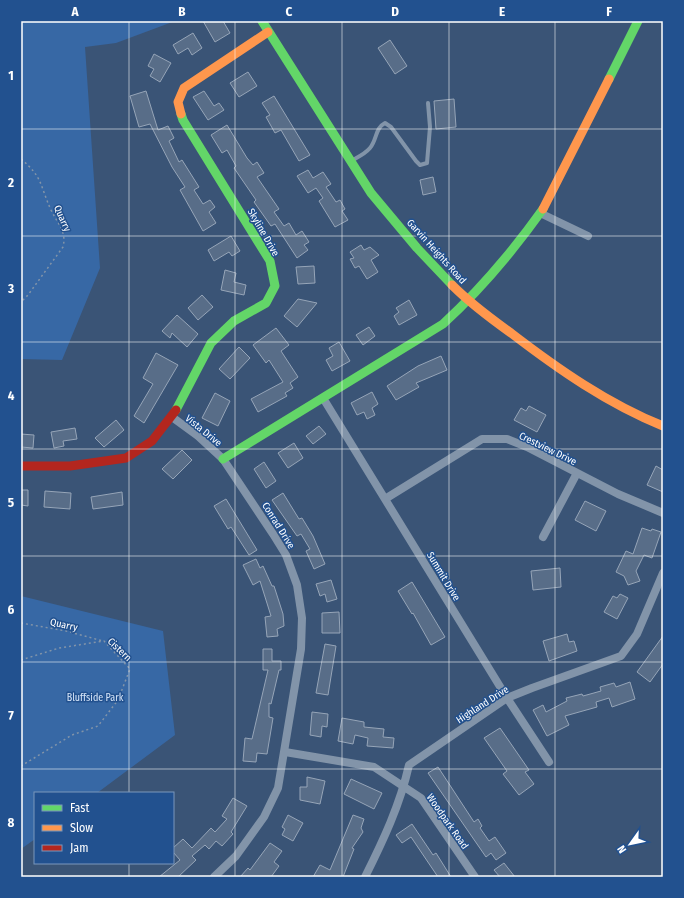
<svg xmlns="http://www.w3.org/2000/svg" width="684" height="898" viewBox="0 0 684 898" font-family="'Fira Sans Condensed',sans-serif">
<style>
.green{fill:#3768a5}
.building{fill:#586d88;stroke:#96a5b8}
.lines{fill:none;stroke-linecap:round;stroke-linejoin:round}
.path{stroke:#8294a9;stroke-width:1.5;stroke-dasharray:2 3;stroke-linecap:butt}
.lane{stroke:#8294a9;stroke-width:4}
.street{stroke:#8294a9;stroke-width:8}
.fast{stroke:#63d668;stroke-width:9}
.slow{stroke:#ff974d;stroke-width:9}
.jam{stroke:#b3261e;stroke-width:9}
.grid{fill:none;stroke:#fff;stroke-width:1;stroke-opacity:0.55}
.labels{text-anchor:middle;stroke-width:3;stroke-linejoin:round;paint-order:stroke}
.street-label{font-size:10px;fill:#fff;stroke:#22518f}
.park-label{font-size:10px;fill:#d7e6f9;stroke:#22518f}
.neatline{fill:none;stroke:#fff;stroke-width:1.5}
.grid-label{font-size:13px;text-anchor:middle;font-weight:bold;fill:#fff}
</style>
<rect width="100%" height="100%" fill="#3a5476"/>
<!-- green -->
<path class="green" d="M21,21H175L116,43L85,47L100,268L62,360L21,359Z
M21,596L163,631L175,735L97,793H35V839L21,849Z"/>
<!-- building -->
<path class="building" d="M203,21H223L230,33L215,42Z
M193,33L202,48L192,55L188,48L178,54L173,45Z
M390,40L407,66L395,74L378,48Z
M154,54L171,63L160,82L150,76L154,69L148,66Z
M248,72L257,86L239,97L230,83Z
M146,91L158,130L168,126L174,138L169,141L179,162L182,160L199,187L194,190L203,204L210,200L215,207L209,212L216,223L203,231L180,190L185,187L172,167L150,124L139,127L130,96Z
M204,91L214,106L219,103L224,110L208,120L193,97Z
M274,96L310,155L299,161L281,130L275,133L266,117L270,115L262,103Z
M454,99L456,127L436,129L434,101Z
M227,125L247,158L253,165L257,162L264,173L257,177L279,209L274,212L284,226L289,223L296,235L302,231L309,242L304,245L308,250L297,258L275,224L271,226L254,202L256,200L234,168L236,166L227,150L222,153L211,135Z
M308,170L313,178L323,172L331,184L326,187L336,202L340,200L345,209L342,211L348,220L335,227L319,201L323,198L316,188L308,193L297,176Z
M433,177L436,192L423,195L420,180Z
M231,236L240,251L232,256L229,252L214,261L208,250Z
M361,245L364,250L370,247L379,255L371,260L378,272L367,279L359,266L355,268L350,259L354,258L350,252Z
M314,266L315,283L298,284L296,267Z
M225,270L236,273L234,282L246,285L244,295L221,290Z
M202,295L213,307L198,320L188,308Z
M298,299L317,303L297,327L284,316Z
M409,300L417,315L399,325L394,316L399,312L396,308Z
M177,315L198,334L187,347L172,333L170,338L162,331Z
M369,327L375,336L363,345L356,335Z
M276,328L289,345L281,351L298,377L290,383L293,388L285,393L287,396L258,412L251,399L283,382L269,360L266,363L253,345Z
M339,342L350,361L332,371L326,360L333,356L329,348Z
M239,347L250,358L230,379L219,369Z
M156,353L178,365L144,423L134,416L153,384L143,378Z
M441,356L447,370L416,383L419,387L396,400L387,386L418,366Z
M372,392L378,404L372,408L375,415L367,419L364,412L357,415L351,403Z
M215,393L230,401L218,426L202,418Z
M529,406L546,415L537,432L514,420L521,408L526,411Z
M116,420L124,430L104,447L95,438Z
M319,426L326,434L313,444L306,436Z
M75,428L77,439L63,441L64,446L54,448L51,432Z
M21,434L34,435L33,448L21,447Z
M294,443L303,458L288,468L278,453Z
M182,450L192,460L173,479L162,469Z
M264,462L276,481L266,488L254,469Z
M656,466L663,470V492L647,485Z
M21,490H28V506L21,505Z
M45,491L71,493L70,509L44,507Z
M122,492L123,505L93,509L91,497Z
M283,493L299,519L302,518L313,536L325,564L314,569L306,551L310,549L301,534L297,536L272,500Z
M226,499L257,550L249,555L231,527L228,529L214,506Z
M585,501L606,511L596,531L575,520Z
M642,528L651,531L652,529L661,532L652,558L644,555L636,571L640,581L628,585L624,576L616,572L626,551L633,554Z
M256,559L260,568L263,566L272,586H274L283,614L284,626L277,629L278,636L267,637L265,617L271,616L260,581L253,585L243,565Z
M560,568L561,587L533,590L531,571Z
M331,580L337,599L327,602L325,594L320,596L316,584Z
M412,582L445,637L431,645L413,613L412,614L398,591Z
M620,594L628,598L617,619L604,612L613,596L617,598Z
M339,612L340,633H322V613Z
M567,634L569,642L574,641L577,651L549,661L543,641Z
M663,636V664L650,682L637,672Z
M325,644L336,646L328,695L316,693Z
M263,649H272V661H281V670H279L271,704L269,703V717L273,718L267,754L257,753L256,762L243,761L245,738L252,739L268,670H263Z
M630,682L635,699L612,707L609,698L596,702L597,707L565,716L569,725L547,736L533,710L543,705L546,712L567,701L566,698L582,694L583,696L601,691L600,687L614,683L616,687Z
M312,712L328,714L327,727L322,726L321,737L310,735Z
M342,718L364,722V727L384,729L383,737L394,738L393,748L367,746L368,738L355,735L353,744L338,741Z
M500,728L529,770L525,772L534,784L519,795L503,774L507,771L484,738Z
M438,767L474,822L478,819L482,826L480,828L489,841L495,837L506,853L496,860L491,853L486,857L428,773Z
M307,777L325,781L320,804L300,800V787H307Z
M351,779L382,793L374,809L344,794Z
M233,798L247,806L231,832L233,834L222,846L216,841L209,849L205,845L192,856L196,860L178,877H159L180,860L173,852V848L183,839L192,848L211,828L215,832L227,819L222,816Z
M288,815L303,823L293,841L282,835L285,829L282,827Z
M353,815L364,819L361,828L363,832L352,848L354,849L343,877H313L320,865L330,870Z
M412,824L433,855L436,853L451,877H438L411,837L402,843L396,835Z
M270,843L282,851L274,862L279,866L271,877H240L248,868L250,870Z
M504,863L515,877H500L494,870Z"/>
<g class="lines">
<!-- path -->
<path class="path" d="M21,159C43,177 40,186 51,210C57,223 67,231 63,247L28,295L21,302
M21,623L66,631L103,641
M21,660L59,648L104,641L130,669L118,700L98,726L72,735L21,766"/>
<!-- lane -->
<path class="lane" d="M351,161C358,157 365,154 370,148C377,140 375,128 385,123L391,127L416,161L420,165L427,163L430,127L428,103"/>
<!-- street -->
<path class="street" d="M540,213L588,236
M323,398L507,698L549,762
M172,417L198,436L223,459L273,534L286,555L297,585L302,618L301,649L278,788L264,817L236,856L214,877
M385,499L482,439H507L527,447L618,494L663,513
M543,537L577,473
M285,752L374,767L421,798L475,877
M365,877C383,841 400,805 409,765L507,698L532,688L621,656L637,634L663,573"/>
<!-- fast -->
<path class="fast" d="M262,21L371,193L417,248L452,285
M609,79L638,21
M176,410L211,343L234,321L266,303L275,286L270,261L183,120L181,114
M223,459L443,324C481,289 513,251 543,209"/>
<!-- slow -->
<path class="slow" d="M181,114L178,102L184,88L268,32
M543,209L609,79
M452,285C470,303 490,318 511,333C558,369 608,404 663,426"/>
<!-- jam -->
<path class="jam" d="M21,466H70L126,458L152,441L176,410"/>
</g>
<!-- grid -->
<path class="grid" d="M129,21V793M235,21V877M342,21V877M449,21V877M555,21V877M21,129H663M21,236H663M21,342H663M21,449H663M21,556H663M21,662H663M21,769H663M129,863V877"/>
<g class="labels">
<!-- street labels -->
<g class="street-label">
<text transform="translate(63 218) rotate(66)" y="4">Quarry</text>
<text transform="translate(264 232) rotate(60)" y="4">Skyline Drive</text>
<text transform="translate(437 251) rotate(48)" y="4">Garvin Heights Road</text>
<text transform="translate(204 430) rotate(39)" y="4">Vista Drive</text>
<text transform="translate(548 448) rotate(26)" y="4">Crestview Drive</text>
<text transform="translate(279 525) rotate(58)" y="4">Conrad Drive</text>
<text transform="translate(444 576) rotate(59)" y="4">Summit Drive</text>
<text transform="translate(64 624) rotate(12)" y="4">Quarry</text>
<text transform="translate(120 649) rotate(44)" y="4">Cistern</text>
<text transform="translate(482 704) rotate(-33)" y="4">Highland Drive</text>
<text transform="translate(448 821) rotate(55)" y="4">Woodpark Road</text>
</g>
<!-- park labels -->
<g class="park-label">
<text x="95" y="701">Bluffside Park</text>
</g>
</g>
<!-- border -->
<rect width="684" height="898" fill="none" stroke="#22518f" stroke-width="44"/>
<!-- legend -->
<rect x="34" y="792" width="140" height="72" fill="#22518f" stroke="#7a97bc"/>
<rect x="42" y="805" width="20" height="6" fill="#63d668" stroke="#7a97bc"/>
<text x="70" y="812" font-size="12" fill="#ffffff">Fast</text>
<rect x="42" y="825" width="20" height="6" fill="#ff974d" stroke="#7a97bc"/>
<text x="70" y="832" font-size="12" fill="#ffffff">Slow</text>
<rect x="42" y="845" width="20" height="6" fill="#b3261e" stroke="#7a97bc"/>
<text x="70" y="852" font-size="12" fill="#ffffff">Jam</text>
<!-- north arrow -->
<g transform="translate(630 844) rotate(237)" stroke="#22518f" stroke-width="3" paint-order="stroke">
<path d="M0-3L7 15L0 10L-7 15Z" fill="#ffffff"/>
<text y="-6" font-size="11" font-weight="bold" text-anchor="middle" fill="#ffffff">N</text>
</g>
<rect x="22" y="22" width="640" height="854" class="neatline"/>
<g class="grid-label">
<text x="75" y="16">A</text>
<text x="182" y="16">B</text>
<text x="289" y="16">C</text>
<text x="395" y="16">D</text>
<text x="502" y="16">E</text>
<text x="609" y="16">F</text>
<text x="11" y="80">1</text>
<text x="11" y="187">2</text>
<text x="11" y="293">3</text>
<text x="11" y="400">4</text>
<text x="11" y="507">5</text>
<text x="11" y="614">6</text>
<text x="11" y="720">7</text>
<text x="11" y="827">8</text>
</g>
</svg>
